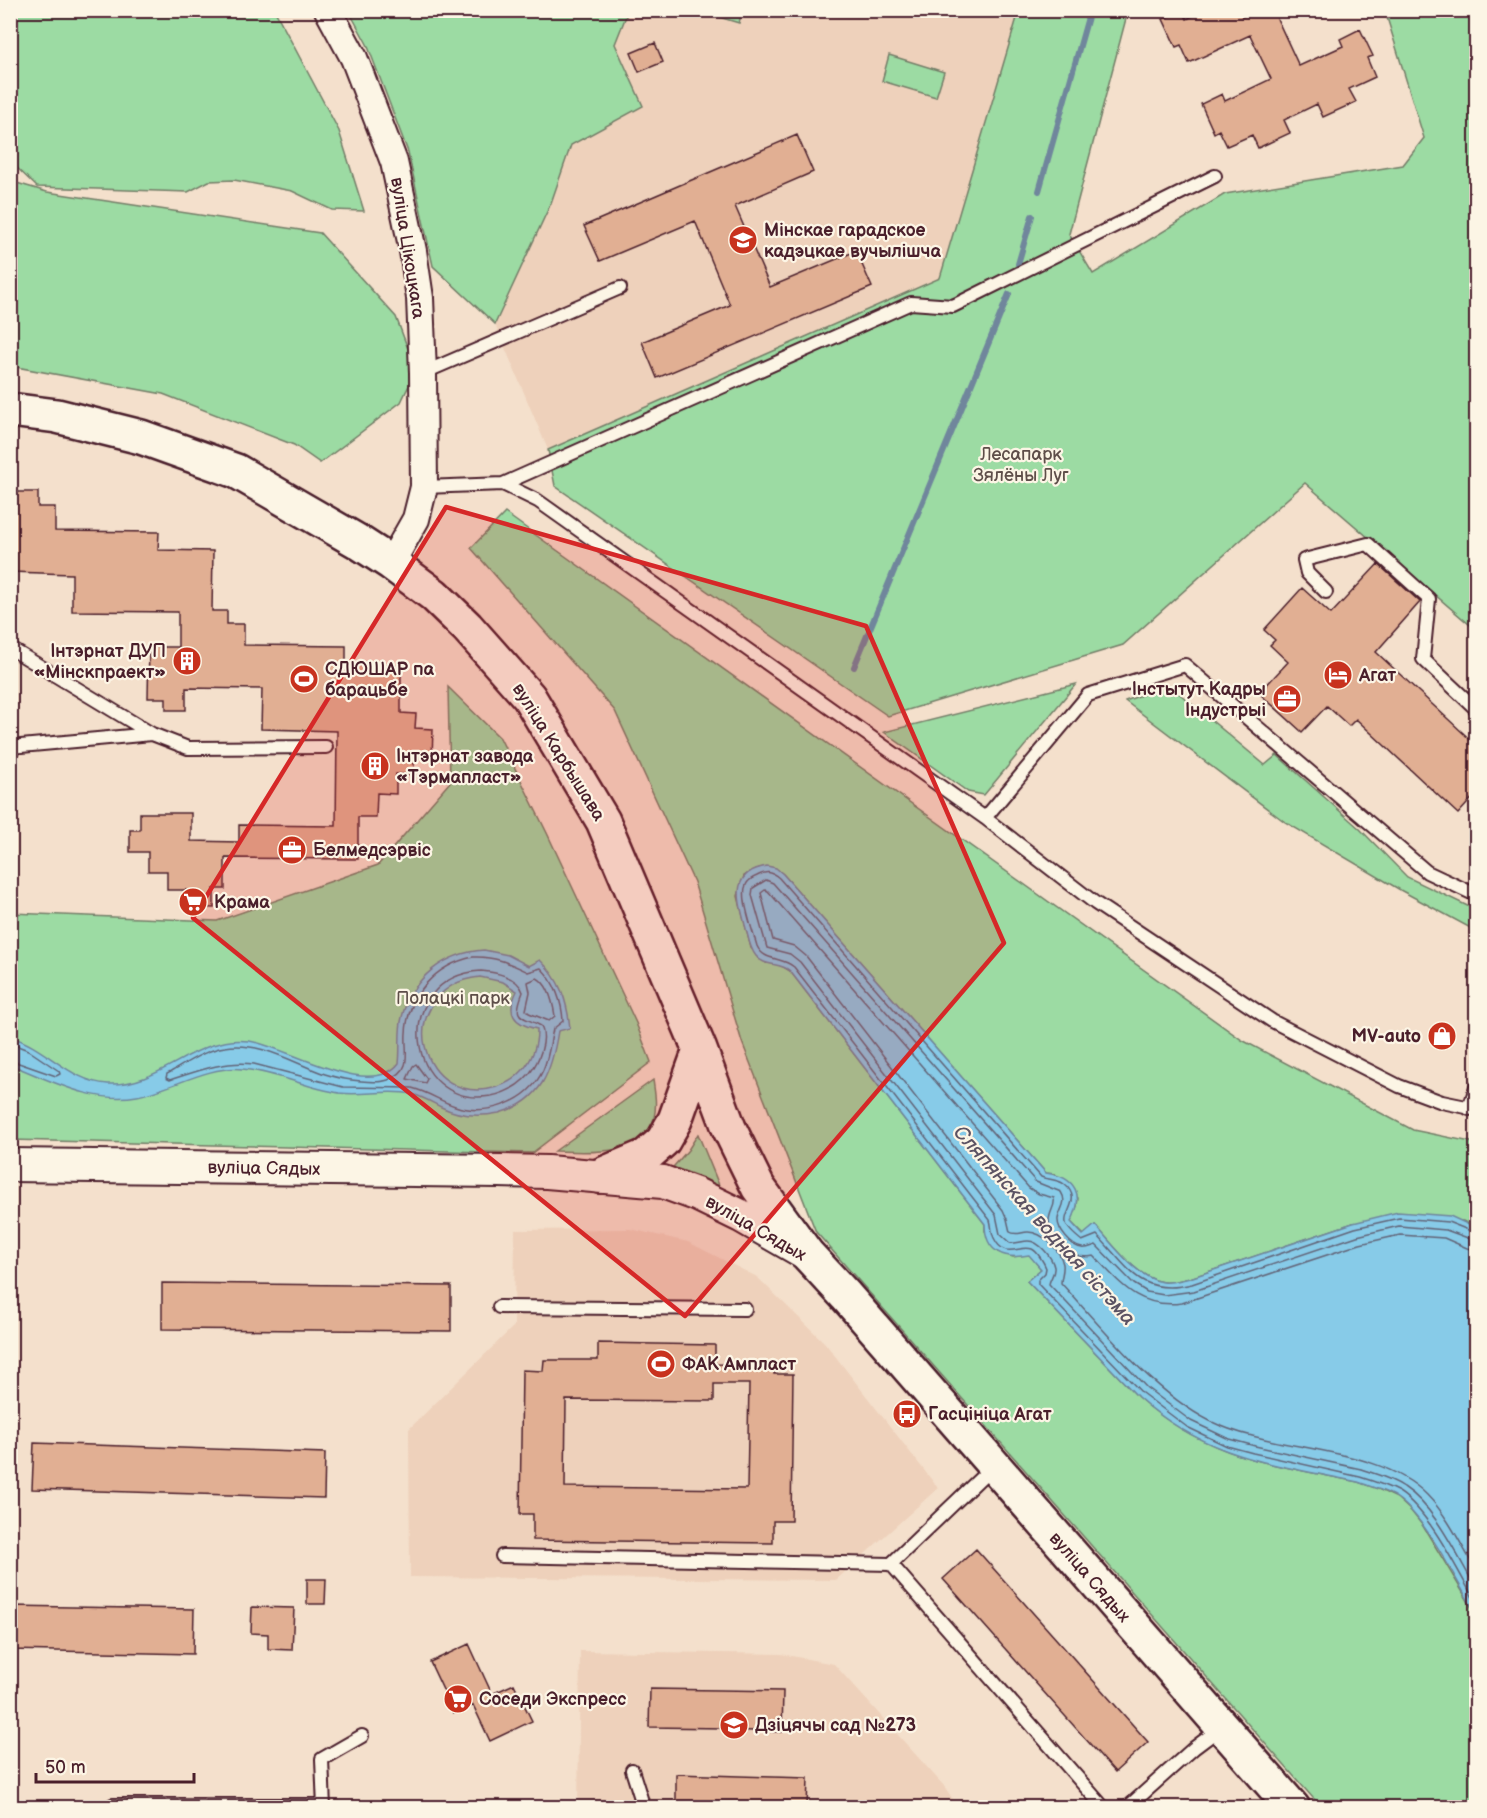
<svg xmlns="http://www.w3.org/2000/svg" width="1487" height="1818" viewBox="0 0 1487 1818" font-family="'Balsamiq Sans',sans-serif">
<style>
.built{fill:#eed1bb}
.green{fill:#9cdba3;stroke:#737d67;stroke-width:1.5}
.water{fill:#87cbe8;stroke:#6f869c;stroke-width:1.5;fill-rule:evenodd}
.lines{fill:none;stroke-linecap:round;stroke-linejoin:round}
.shore{stroke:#626477;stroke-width:1.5}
.stream{stroke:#6f869c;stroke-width:6}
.building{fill:#e1af93;stroke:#4a1f2b;stroke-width:1.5;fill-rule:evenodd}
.service-casing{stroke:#4a1f2b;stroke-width:16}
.minor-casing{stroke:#4a1f2b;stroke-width:30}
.tertiary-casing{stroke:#4a1f2b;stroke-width:36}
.secondary-casing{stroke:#4a1f2b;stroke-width:38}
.service{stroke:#fcf5e5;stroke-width:12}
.minor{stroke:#fcf5e5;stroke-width:26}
.tertiary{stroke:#fcf5e5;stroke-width:32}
.secondary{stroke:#fcf5e5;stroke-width:33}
.marked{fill:#d62828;fill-opacity:0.2;stroke:#d62828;stroke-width:4.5;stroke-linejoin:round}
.labels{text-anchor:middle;stroke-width:4.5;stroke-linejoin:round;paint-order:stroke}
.poi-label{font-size:18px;font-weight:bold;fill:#4a1f2b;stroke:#fcf5e5;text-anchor:start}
.street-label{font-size:18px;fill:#4a1f2b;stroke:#fcf5e5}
.park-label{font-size:18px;fill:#5e4e49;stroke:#fcf5e5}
.water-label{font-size:20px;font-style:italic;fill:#5c5364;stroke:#fcf5e5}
</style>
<rect width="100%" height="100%" fill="#f4e0cc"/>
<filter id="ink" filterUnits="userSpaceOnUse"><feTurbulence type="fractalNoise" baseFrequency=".0167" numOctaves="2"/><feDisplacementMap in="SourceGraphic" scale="12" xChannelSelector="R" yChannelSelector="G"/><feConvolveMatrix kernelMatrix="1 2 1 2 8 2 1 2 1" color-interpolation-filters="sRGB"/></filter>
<g filter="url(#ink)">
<!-- built -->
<path class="built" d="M628,11H1019L940,278L548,450L495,324L551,203L571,145L643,106L615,44Z
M630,1229L688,1242L757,1277L825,1343L938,1488L836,1580L410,1577L409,1429L514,1326L515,1230Z
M580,1651L781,1654L834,1664L944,1786L958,1807L578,1808Z"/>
<!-- green -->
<path class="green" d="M17,11H275L339,131L364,211L332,210L292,191L234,180L209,181L188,192L37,187L11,162L10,33Z
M349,11H628L615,44L643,106L571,145L551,203L495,324L433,266L408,152L367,44Z
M699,11L742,10V11L739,23Z
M1019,11H1128L1069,234L1093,274L1225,194L1403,165L1424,138L1385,11H1476V630L1305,483L1123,645L888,716L555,486L548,450L940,278Z
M889,55L944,72L936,97L882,81Z
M10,181L47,192L320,233L396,317L411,357V381L401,402L320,463L294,445L163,394L11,366Z
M505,513L1242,1040L1413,1130L1476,1143V1228L1463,1221L1353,1223L1190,1278C1181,1280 1172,1283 1163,1282C1137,1279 1112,1243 1095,1225L1084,1235L1071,1222L1077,1206L1078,1198L1055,1174L1046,1173L783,874C770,862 757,867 744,876L738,896L751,948L766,963L779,964L790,971L985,1224V1231L998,1252L1013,1257L1029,1254L1041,1269L1027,1281L1138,1397C1206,1458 1272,1464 1358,1482L1378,1489L1397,1498L1411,1511L1423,1526L1476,1614V1807H1325L1313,1798L816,1232L742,1042L694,882L615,711L471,548Z
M1076,684L984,795L968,792L884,732Z
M1169,685L1265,765L1277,755L1360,829L1407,877L1476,910V931L1402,891L1285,822L1125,701Z
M448,687L500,738L547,833L636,1023L651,1062L532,1153L11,1140V913L217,921L378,865L450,782Z
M653,1080C655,1093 657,1105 654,1118C645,1158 586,1152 555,1151Z
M698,1134L723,1195L668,1173L688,1150Z"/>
<!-- water -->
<path class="water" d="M767,866L776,868L783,874L1046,1173C1076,1177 1085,1195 1071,1222L1083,1235L1095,1225C1112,1243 1137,1279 1163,1282C1172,1283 1181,1280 1190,1278L1353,1223L1398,1212L1450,1216L1476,1228V1614C1457,1582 1426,1518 1397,1498C1386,1490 1371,1487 1358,1482C1272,1464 1206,1458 1138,1397L1027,1281L1041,1269L1029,1255C1004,1260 985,1252 985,1224L790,971C780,962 764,967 756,956C749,948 748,935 745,925C738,898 730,872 767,866Z
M484,950L508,955L529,966L540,960C560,979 567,1000 570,1028L558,1031C552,1070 542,1102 499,1113C479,1117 459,1116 441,1107C431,1102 423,1097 412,1094C388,1089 363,1096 339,1093C306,1088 276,1072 242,1069C209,1065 170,1090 137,1096C93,1104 50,1080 11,1065V1037C46,1047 70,1082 108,1084C161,1087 196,1034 249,1041C287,1046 370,1101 399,1063C401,1048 398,1032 402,1017C412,977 445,953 484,950ZM480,977L503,982L517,991C506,1013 513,1024 537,1029C538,1099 441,1114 425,1046C422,1033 424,1019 431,1007C442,988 459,979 480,977Z"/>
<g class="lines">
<!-- shore -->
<path class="shore" d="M473,957C495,956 509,963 528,972L541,968C555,982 562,1002 563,1021L553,1029C550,1043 549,1057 543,1070C529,1102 487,1117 455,1106C440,1101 428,1092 412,1088L343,1087L254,1064C225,1060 197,1071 170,1080L166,1078L167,1074C185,1064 204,1050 225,1047C261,1041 293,1063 325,1074C337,1078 349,1080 361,1081C370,1082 379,1083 388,1080C395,1077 403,1072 405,1065C408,1056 405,1043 406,1033C408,994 436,965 473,957Z
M481,971C494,972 518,976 523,992C512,1020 521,1015 541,1026C548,1040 539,1061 530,1073C520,1085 506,1093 491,1096C405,1110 389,977 481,971Z
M537,978C549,984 553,1003 555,1016L549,1021L529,1013L526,1010L530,992L528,982Z
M10,1043L28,1050L59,1071L60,1074L56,1076L10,1060
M416,1064L427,1079L425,1083L407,1079L413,1066Z
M1476,1233L1448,1222L1399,1218L1355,1228L1192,1284C1140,1297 1129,1268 1097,1235L1082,1241C1077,1237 1067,1229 1066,1223C1063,1212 1083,1199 1064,1184C1057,1179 1048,1180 1041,1177L779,878C771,871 766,871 757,876C752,878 748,880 746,885C740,897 753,932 757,946C764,962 782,956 794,967L990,1220C992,1226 991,1232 994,1238C1005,1261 1020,1244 1032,1249C1038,1252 1044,1263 1046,1268L1045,1273L1038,1280V1284L1142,1393L1187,1427L1227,1446L1253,1453L1360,1477C1373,1481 1386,1485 1399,1492C1429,1511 1458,1571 1476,1603
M1476,1241L1446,1230L1399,1226L1357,1236L1194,1291L1164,1295L1147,1292L1134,1284L1096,1245C1092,1246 1087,1249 1082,1248C1072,1247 1057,1230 1058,1219C1060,1208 1068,1203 1061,1192L1036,1182L773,883L766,880L753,888L752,895L767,948L790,954L800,962L996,1215L1000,1234L1010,1243C1017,1244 1022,1241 1028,1241C1039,1241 1052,1257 1054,1267C1055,1274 1050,1278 1049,1284L1147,1388L1191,1421L1229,1439L1255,1446L1361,1469C1376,1474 1391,1478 1404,1487C1436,1508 1457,1556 1476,1588
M1476,1250L1467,1248L1444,1238L1400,1235L1360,1244L1182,1303C1139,1309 1121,1284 1094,1256C1088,1257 1081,1258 1075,1255C1063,1251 1049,1234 1049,1221C1049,1212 1056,1206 1054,1198L1039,1194L1029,1188L768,891L765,890L761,893L773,940L794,946L806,956L1003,1210L1007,1219L1010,1232C1016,1236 1021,1232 1028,1232C1043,1232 1060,1250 1063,1264C1064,1271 1061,1277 1061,1283C1104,1330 1153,1392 1210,1421C1274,1453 1377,1444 1427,1495C1448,1516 1461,1545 1476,1570"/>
<!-- stream -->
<path class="stream" d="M1039,191L1090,10
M1018,264L1032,216
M854,667L1009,294"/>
</g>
<!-- building -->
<path class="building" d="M1182,10L1187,19L1204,10H1239L1242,17L1255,10H1273L1299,66L1343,46L1340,39L1360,29L1373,56L1367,58L1375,77L1349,89L1356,102L1323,117L1317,104L1284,120L1290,133L1258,148L1252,135L1227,146L1219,130L1214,133L1201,104L1222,94L1225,101L1271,79L1250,35L1189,63L1181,45L1176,47L1163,19Z
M655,43L663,62L639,72L631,53Z
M797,135L813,172L735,206L770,287L856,251L872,287L657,378L642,342L730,305L695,221L600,261L584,226Z
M10,492H38V507H55V531L159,532L158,550L213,551L212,611H227V624H244V645L346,646V665L401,666V713L416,714L415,728L433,729L432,758H414V775L396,774V794L377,793L376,817H358V859L225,858V889H214V908L185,907L186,890H167V871H148V852H130V830H140V813H191V841L239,842V825L336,826L337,731L261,729L262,689L186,688V710H166V698H148L149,647H178V612L72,611V574L10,572Z
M1378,564L1420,602L1376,652L1476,745V794L1458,814L1356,719L1349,726L1327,706L1302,732L1259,693L1288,662L1270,645L1275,640L1264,630L1302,588L1331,614Z
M162,1283L451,1286V1331L162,1329Z
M598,1343L715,1345V1364L775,1365L774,1374H793L791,1521H773V1543L533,1540V1514H520L522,1370L543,1371L544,1360H598ZM714,1384H749L747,1489L565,1487L566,1400L714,1401Z
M34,1443L325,1453L324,1498L32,1489Z
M976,1549L1148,1742L1115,1772L943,1579Z
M307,1579H326L325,1604H307Z
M10,1606L194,1609L193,1654L10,1650Z
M252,1607L294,1608L292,1650L268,1649V1634L251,1633Z
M469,1644L492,1694L514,1684L532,1721L490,1741L473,1705L454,1713L430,1662Z
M650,1689L783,1691L782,1732L725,1730V1728L649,1727Z
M676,1774L808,1778L807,1808H676Z"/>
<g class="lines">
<!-- service casing -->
<g class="service-casing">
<path id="service" d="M423,373L620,288
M503,484L911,303L953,306L1215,176
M424,487L503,484L538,501L985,818L1095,903L1272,1021L1399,1086L1442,1102L1476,1109
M1326,592L1307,573L1304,560L1368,544L1429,599L1423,659L1476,709
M10,648L152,734L188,748L326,747
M10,747L152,734
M985,818L1088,695L1185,665L1427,872L1476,895
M1469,1109L1476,1087
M499,1307L745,1309
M502,1556L891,1564L992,1467
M891,1564L1104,1808
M632,1770L644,1808
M112,1808L113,1805H324
M324,1808L322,1759L362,1736
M1127,1808L1194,1748L1222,1727"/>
</g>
<!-- minor casing -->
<g class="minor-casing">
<path id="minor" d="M328,10L354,58L394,162L413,251L420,298L423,373L424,487L416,519L391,563"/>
</g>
<!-- tertiary casing -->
<g class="tertiary-casing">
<path id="tertiary" d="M10,1165L499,1171L547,1172L663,1182L696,1194L741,1216L807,1254"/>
</g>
<!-- secondary casing -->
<g class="secondary-casing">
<path id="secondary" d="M10,410L57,416L141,437L236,471L357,541L391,563L434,595L467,627L529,697L603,821L700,1050L729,1128L758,1187L807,1254L846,1296L1293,1808
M599,1176L646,1156L663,1141L675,1120L700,1050"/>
</g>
<!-- service -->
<use href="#service" class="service"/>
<!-- minor -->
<use href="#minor" class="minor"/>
<!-- tertiary -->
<use href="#tertiary" class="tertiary"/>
<!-- secondary -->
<use href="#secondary" class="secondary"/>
</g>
</g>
<!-- marked area -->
<path class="marked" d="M446,507L866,626L1004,943L685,1316L193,918Z"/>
<!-- icons -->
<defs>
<g id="university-disc" transform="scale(1.5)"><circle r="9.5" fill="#c8321e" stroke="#fcf5e5"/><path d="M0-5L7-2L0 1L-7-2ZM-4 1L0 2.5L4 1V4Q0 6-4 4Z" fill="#fff"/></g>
<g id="building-disc" transform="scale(1.5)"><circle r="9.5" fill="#c8321e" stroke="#fcf5e5"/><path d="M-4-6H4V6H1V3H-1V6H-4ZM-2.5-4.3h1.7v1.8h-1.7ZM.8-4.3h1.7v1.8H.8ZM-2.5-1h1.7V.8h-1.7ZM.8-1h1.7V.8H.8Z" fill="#fff"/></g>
<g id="hotel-disc" transform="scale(1.5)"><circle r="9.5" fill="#c8321e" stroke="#fcf5e5"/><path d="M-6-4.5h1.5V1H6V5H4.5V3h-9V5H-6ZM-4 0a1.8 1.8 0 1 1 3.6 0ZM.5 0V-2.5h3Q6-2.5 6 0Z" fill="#fff"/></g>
<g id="stadium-disc" transform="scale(1.5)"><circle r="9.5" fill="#c8321e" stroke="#fcf5e5"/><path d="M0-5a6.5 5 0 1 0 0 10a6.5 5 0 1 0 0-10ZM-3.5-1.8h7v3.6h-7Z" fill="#fff"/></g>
<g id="office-disc" transform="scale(1.5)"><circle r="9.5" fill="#c8321e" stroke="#fcf5e5"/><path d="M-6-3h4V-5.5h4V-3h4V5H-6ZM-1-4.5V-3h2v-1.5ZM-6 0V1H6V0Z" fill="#fff"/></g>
<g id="supermarket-disc" transform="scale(1.5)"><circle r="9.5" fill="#c8321e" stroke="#fcf5e5"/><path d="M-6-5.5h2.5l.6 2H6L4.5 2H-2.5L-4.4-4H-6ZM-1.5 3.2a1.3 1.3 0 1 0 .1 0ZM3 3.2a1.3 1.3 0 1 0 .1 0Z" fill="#fff"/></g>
<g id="shop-disc" transform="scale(1.5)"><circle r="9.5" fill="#c8321e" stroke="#fcf5e5"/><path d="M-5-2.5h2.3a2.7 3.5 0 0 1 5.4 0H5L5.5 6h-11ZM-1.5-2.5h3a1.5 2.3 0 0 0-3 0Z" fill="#fff"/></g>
<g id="bus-disc" transform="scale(1.5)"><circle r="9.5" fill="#c8321e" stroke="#fcf5e5"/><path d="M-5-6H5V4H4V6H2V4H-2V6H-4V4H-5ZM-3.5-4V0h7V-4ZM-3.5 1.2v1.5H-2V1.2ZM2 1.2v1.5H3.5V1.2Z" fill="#fff"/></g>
<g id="school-disc" transform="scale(1.5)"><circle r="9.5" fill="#c8321e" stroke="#fcf5e5"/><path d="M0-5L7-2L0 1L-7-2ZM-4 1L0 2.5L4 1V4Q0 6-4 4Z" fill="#fff"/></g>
</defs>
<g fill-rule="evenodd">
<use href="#university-disc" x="743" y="240"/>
<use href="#building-disc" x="187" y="661"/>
<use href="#hotel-disc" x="1338" y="675"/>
<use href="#stadium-disc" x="304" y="679"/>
<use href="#office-disc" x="1287" y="699"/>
<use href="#building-disc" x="375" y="766"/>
<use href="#office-disc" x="292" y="850"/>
<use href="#supermarket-disc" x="193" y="902"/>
<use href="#shop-disc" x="1442" y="1036"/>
<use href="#stadium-disc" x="661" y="1364"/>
<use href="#bus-disc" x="907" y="1414"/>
<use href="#supermarket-disc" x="458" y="1699"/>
<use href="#school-disc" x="734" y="1725"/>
</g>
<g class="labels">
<!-- poi labels -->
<g class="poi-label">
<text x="764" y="236">Мінскае гарадское<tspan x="764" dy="21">кадэцкае вучылішча</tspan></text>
<text x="166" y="657" text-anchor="end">Інтэрнат ДУП<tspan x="166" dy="21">«Мінскпраект»</tspan></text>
<text x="325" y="675">СДЮШАР па<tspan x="325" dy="21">барацьбе</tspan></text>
<text x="1359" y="681">Агат</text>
<text x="1266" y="695" text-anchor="end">Інстытут Кадры<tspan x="1266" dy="21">Індустрыі</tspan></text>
<text x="396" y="762">Інтэрнат завода<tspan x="396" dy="21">«Тэрмапласт»</tspan></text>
<text x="313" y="856">Белмедсэрвіс</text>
<text x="214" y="908">Крама</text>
<text x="1421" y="1042" text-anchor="end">MV-auto</text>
<text x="682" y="1370">ФАК Ампласт</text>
<text x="928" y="1420">Гасцініца Агат</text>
<text x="479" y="1705">Соседи Экспресс</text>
<text x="755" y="1731">Дзіцячы сад №273</text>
</g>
<!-- street labels -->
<g class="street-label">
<text transform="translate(408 248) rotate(81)" y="6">вуліца Цікоцкага</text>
<text transform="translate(559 752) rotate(58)" y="6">вуліца Карбышава</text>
<text transform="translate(264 1168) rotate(1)" y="6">вуліца Сядых</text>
<text transform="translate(756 1228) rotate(30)" y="6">вуліца Сядых</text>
<text transform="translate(1090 1577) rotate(49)" y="6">вуліца Сядых</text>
</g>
<!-- park labels -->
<g class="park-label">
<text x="1021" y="460">Лесапарк<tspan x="1021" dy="21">Зялёны Луг</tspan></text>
<text x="453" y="1004">Полацкі парк</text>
</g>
<!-- water labels -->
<g class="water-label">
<text transform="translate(1045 1225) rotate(48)" y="7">Сляпянская водная сістэма</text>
</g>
</g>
<!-- margin -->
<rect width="1487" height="1818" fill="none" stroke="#fcf5e5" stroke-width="36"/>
<rect x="18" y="18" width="1451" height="1782" fill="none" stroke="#4a1f2b" stroke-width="2" filter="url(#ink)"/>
<!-- scale -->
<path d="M36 1773v9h158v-9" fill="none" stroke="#4a1f2b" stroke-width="3"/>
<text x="45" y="1773" font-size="18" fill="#4a1f2b" stroke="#fcf5e5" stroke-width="4.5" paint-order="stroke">50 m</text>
</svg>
